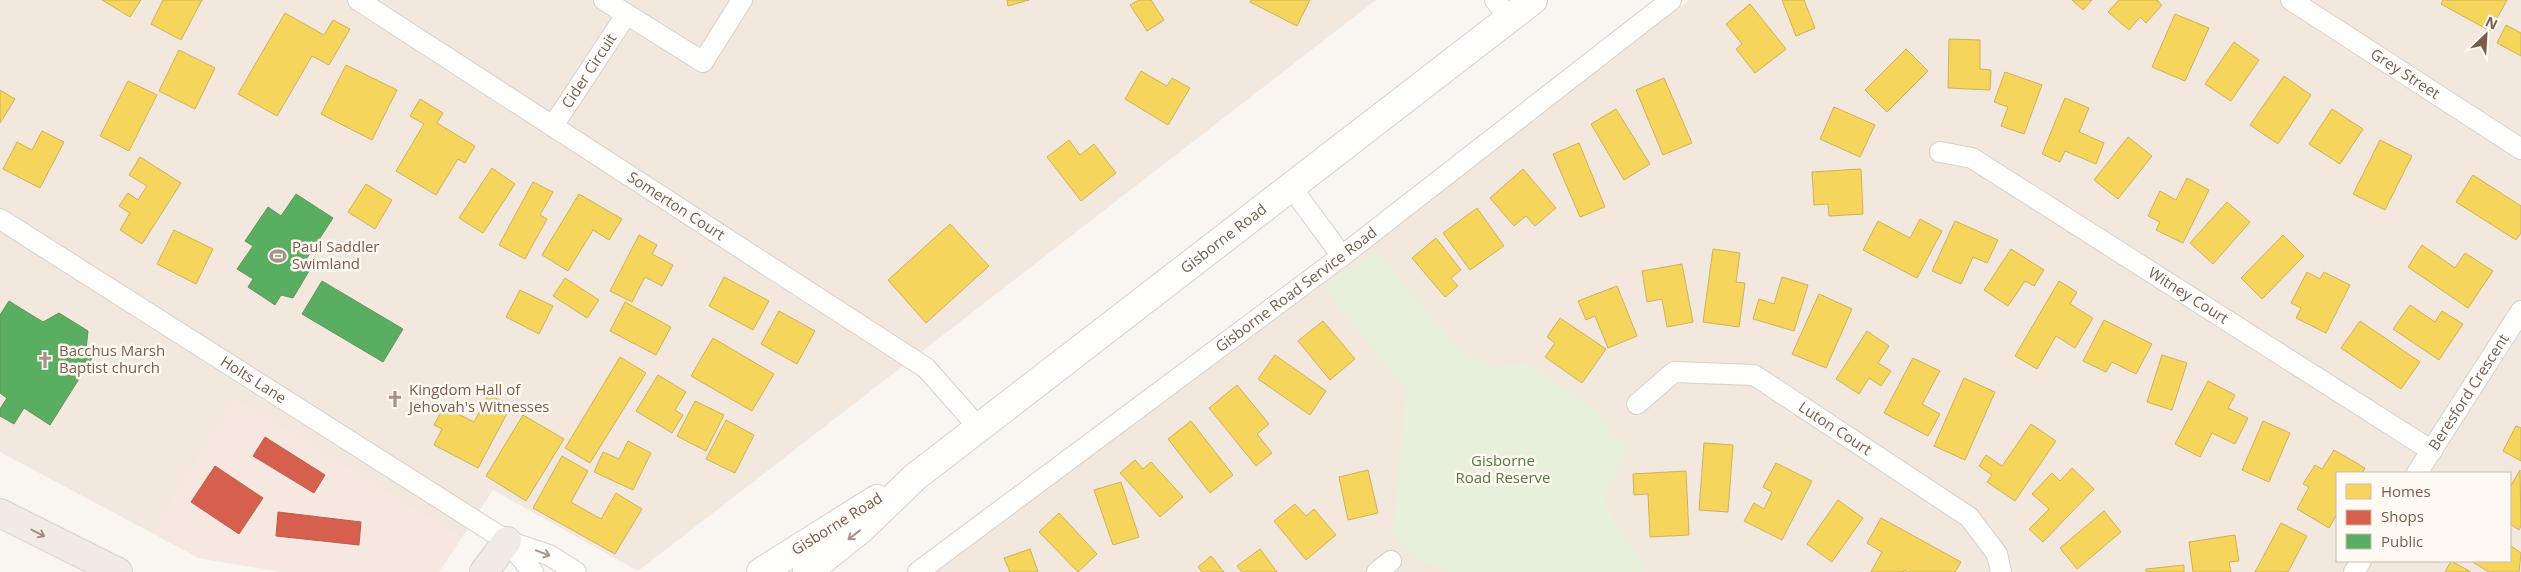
<svg xmlns="http://www.w3.org/2000/svg" width="2521" height="572" viewBox="0 0 2521 572" font-family="'Open Sans',sans-serif">
<style>
.residential{fill:#f2e8de;fill-rule:evenodd}
.commercial{fill:#f6e8e1}
.green{fill:#e7f0db}
.homes{fill:#f6d55c;stroke:#d1b158}
.shops{fill:#d6604d;stroke:#ba5f4d}
.public{fill:#5aae61;stroke:#64955b}
.lines{fill:none;stroke-linecap:round;stroke-linejoin:round}
.street-casing{stroke:#d7d1cb;stroke-width:22}
.secondary-casing{stroke:#d9d2cb;stroke-width:30}
.highway-casing{stroke:#dad1cc;stroke-width:30}
.street{stroke:#fefefd;stroke-width:20}
.secondary{stroke:#fefefd;stroke-width:28}
.highway{stroke:#f2eae7;stroke-width:28}
.oneway{stroke:#a48e83}
.oneway2{stroke:#a8958b}
.labels{text-anchor:middle;stroke-width:5;stroke-linejoin:round;paint-order:stroke}
.street-label{font-size:15px;fill:#7a5c4d;stroke:#fffaf3}
.poi-label{font-size:15px;fill:#7a5c4d;stroke:#fffaf3;text-anchor:start}
.park-label{font-size:15px;fill:#537a41;stroke:#fffaf3}
</style>
<rect width="100%" height="100%" fill="#f9f5f0"/>
<!-- residential -->
<path class="residential" d="M0,0H1376L638,571L493,490L439,572H283L199,558L0,452Z
M1689,0H2521V572H934ZM2337,473H2510V561H2337Z"/>
<!-- commercial -->
<path class="commercial" d="M234,398L461,537L439,572H283L199,558L152,533Z"/>
<!-- green -->
<path class="green" d="M1376,251L1460,350L1495,368L1526,362L1596,410L1616,438L1630,444L1603,501L1647,572H1450L1415,559L1393,534L1406,390L1323,288Z"/>
<!-- homes -->
<path class="homes" d="M102,0H141L130,17Z
M163,0H202L181,40L151,24Z
M1007,0H1029L1008,6Z
M1139,0H1151L1164,20L1147,31L1130,5Z
M1251,0H1310L1297,26L1250,2Z
M1782,0H1804L1815,28L1796,36Z
M2072,0H2092L2083,10Z
M2119,0H2157L2162,5L2146,23L2140,17L2129,30L2108,12Z
M2443,0H2507L2490,31L2441,4Z
M1750,4L1786,49L1755,73L1736,49L1742,44L1726,24Z
M285,13L324,35L333,20L350,29L329,65L312,56L277,116L238,94Z
M2175,14L2209,28L2185,81L2152,67Z
M2506,25L2521,33V56L2497,43Z
M1949,39L1980,40V69L1991,70L1990,90L1948,88Z
M2234,42L2259,60L2231,101L2205,84Z
M1906,49L1928,71L1887,112L1865,90Z
M179,50L215,68L195,109L159,91Z
M346,65L397,90L372,140L321,114Z
M1141,71L1167,86L1172,78L1190,88L1168,125L1125,99Z
M2005,72L2042,85L2024,134L2001,126L2008,107L1994,102Z
M2284,76L2311,95L2278,144L2250,125Z
M1664,78L1692,143L1663,155L1636,90Z
M128,81L157,95L129,151L100,136Z
M0,90L15,99L0,123Z
M2065,98L2089,108L2079,132L2104,143L2096,164L2065,151L2060,162L2042,154Z
M420,99L443,113L437,123L475,146L465,163L458,159L436,195L396,171L424,124L410,116Z
M1834,107L1875,125L1860,157L1820,139Z
M1616,109L1650,164L1624,180L1591,124Z
M2332,109L2363,129L2340,164L2309,144Z
M42,131L64,142L40,188L3,169L17,142L32,150Z
M2128,137L2152,156L2118,199L2094,180Z
M1069,140L1080,155L1094,144L1116,173L1081,201L1047,157Z
M2380,140L2412,156L2385,210L2353,194Z
M1579,143L1605,207L1580,217L1553,154Z
M140,157L181,183L142,244L120,230L130,213L119,206L128,193L138,200L147,186L129,175Z
M492,168L515,184L483,233L459,218Z
M1523,169L1556,208L1535,226L1526,216L1514,226L1490,198Z
M1861,169L1863,214L1829,216L1828,204L1814,205L1812,172Z
M2473,175L2521,206V233L2516,240L2456,202Z
M2187,178L2209,190L2183,243L2156,230L2160,222L2148,216L2160,191L2176,200Z
M533,182L553,192L540,215L547,219L525,259L499,245Z
M366,184L392,200L375,229L348,212Z
M579,194L622,219L609,240L593,230L568,271L542,255Z
M2227,202L2250,222L2213,264L2190,243Z
M1477,208L1504,246L1470,270L1443,233Z
M1920,219L1942,231L1917,278L1863,250L1878,221L1910,238Z
M1955,221L1998,240L1987,263L1973,257L1961,284L1932,271Z
M950,224L989,266L926,323L888,280Z
M174,230L213,249L196,284L157,264Z
M639,235L657,245L652,254L673,265L662,286L645,277L632,302L610,291Z
M2283,235L2304,256L2262,299L2241,278Z
M1436,238L1461,270L1451,278L1458,286L1445,297L1412,258Z
M2422,245L2455,268L2465,253L2493,271L2468,308L2408,267Z
M1713,249L1740,253L1736,282L1745,283L1739,327L1703,322Z
M2011,249L2044,270L2034,286L2025,281L2008,306L1984,290Z
M1682,264L1693,322L1667,327L1662,299L1647,302L1642,271Z
M2307,272L2320,279L2324,272L2350,285L2326,333L2296,318L2301,308L2291,303Z
M724,277L769,301L753,330L709,306Z
M1782,277L1808,285L1794,331L1753,319L1759,299L1774,304Z
M565,278L599,300L587,318L553,296Z
M2059,281L2077,292L2070,304L2093,318L2075,348L2056,336L2037,369L2015,356Z
M1617,286L1637,336L1608,348L1595,316L1586,320L1578,301Z
M520,290L553,306L539,334L506,317Z
M1819,294L1852,309L1826,368L1792,354Z
M625,302L671,327L656,355L610,331Z
M2410,305L2435,322L2442,311L2463,324L2439,360L2393,329Z
M779,311L815,331L797,364L761,344Z
M1560,318L1606,349L1582,383L1545,357L1555,343L1547,337Z
M2104,320L2152,344L2136,374L2112,362L2106,372L2083,361Z
M1323,321L1355,359L1330,380L1298,341Z
M2360,321L2420,362L2401,389L2341,348Z
M1867,331L1889,346L1878,363L1891,371L1881,386L1869,378L1859,394L1836,379Z
M713,338L774,374L752,411L691,376Z
M1275,355L1326,391L1310,415L1258,379Z
M2162,355L2187,363L2172,410L2147,402Z
M620,357L646,373L590,463L565,448Z
M1913,358L1940,371L1922,404L1940,414L1928,436L1884,413Z
M658,375L686,392L675,410L683,415L672,433L636,411Z
M1964,378L1995,392L1965,460L1934,446Z
M2208,381L2235,395L2228,408L2248,418L2235,444L2212,433L2200,457L2175,444Z
M1237,385L1269,424L1257,434L1272,453L1256,466L1209,408Z
M489,394L511,406L478,468L434,445L442,429L434,425L444,407L474,422Z
M695,401L724,415L706,451L677,436Z
M523,415L564,439L526,501L486,476Z
M726,420L754,435L735,473L706,459Z
M1191,421L1233,475L1210,493L1168,439Z
M2263,421L2290,433L2269,482L2242,470Z
M2031,424L2056,441L2015,501L1987,482L1992,475L1979,466L1986,455L2002,466Z
M2516,426L2521,428V461L2503,451Z
M628,441L651,453L633,490L594,472L603,452L619,459Z
M1704,443L1733,445L1728,512L1699,510Z
M2334,450L2365,468L2362,473H2337V514L2329,528L2297,509L2309,487L2303,484L2315,465L2322,469Z
M562,456L588,471L571,502L601,519L616,493L642,509L615,554L533,508Z
M1135,460L1143,469L1151,462L1183,497L1160,517L1120,473Z
M1776,463L1812,481L1782,540L1744,521L1754,503L1764,509L1772,492L1763,487Z
M2072,468L2094,489L2043,542L2029,529L2049,509L2032,494L2052,473L2060,481Z
M1368,470L1378,513L1348,520L1339,477Z
M2520,470L2521,526L2519,530L2510,524V487Z
M1686,471L1689,535L1650,537L1648,494L1634,495L1633,474Z
M1121,482L1139,537L1113,545L1094,490Z
M1838,500L1863,518L1832,562L1807,544Z
M1295,504L1306,516L1314,509L1336,535L1306,560L1274,521Z
M2104,511L2121,532L2077,569L2060,548Z
M1059,513L1097,554L1078,572L1039,532Z
M1881,518L1961,562L1955,572H1907L1904,570L1903,572H1871L1882,552L1867,543Z
M2281,523L2307,536L2288,572H2255Z
M2235,535L2239,561L2229,562L2231,572H2193L2189,542Z
M2510,545L2521,553L2519,572H2489L2471,561H2510Z
M1030,549L1038,572H1010L1004,558Z
M1260,549L1277,572H1242L1237,566Z
M1211,556L1224,572H1202L1198,567Z
M2451,561L2471,572H2445Z
M2184,565V572H2146V569Z"/>
<!-- shops -->
<path class="shops" d="M265,437L325,475L314,493L253,456Z
M215,466L263,498L239,534L191,502Z
M278,512L361,522L359,545L276,536Z"/>
<!-- public -->
<path class="public" d="M296,194L333,218L303,264L309,271L293,298L281,295L275,305L248,287L253,279L237,269L253,246L245,241L268,207L281,216Z
M322,281L403,329L383,362L302,314Z
M9,301L43,322L59,313L88,331L86,349L94,355L50,425L24,408L14,424L0,416V409L7,398L0,393V315Z"/>
<g class="lines">
<!-- street casing -->
<g class="street-casing">
<g id="street">
<path id="s1" d="M358,0L926,368L979,428"/>
<path d="M604,0L703,62L742,0"/>
<path d="M1495,0L1509,18"/>
<path id="s2" d="M2291,0L2521,149"/>
<path id="s3" d="M553,126L626,15"/>
<path id="s4" d="M1940,152L1972,158L2432,451"/>
<path d="M1291,187L1342,256"/>
<path id="s5" d="M0,219L507,541L549,555L576,572"/>
<path id="s6" d="M1637,404L1674,372L1754,375L1969,517L1997,554L2001,572"/>
<path id="s7" d="M2417,473L2521,311"/>
<path d="M507,541L533,572"/>
<path id="s8" d="M918,572L1342,256L1671,0"/>
<path d="M1377,572L1391,561"/>
<path d="M2354,572L2361,561"/>
</g>
</g>
<!-- secondary casing -->
<g class="secondary-casing">
<g id="secondary">
<path d="M761,572L877,499"/>
<path id="s9" d="M807,572L861,529L915,477L1533,0"/>
</g>
</g>
<!-- highway casing -->
<g class="highway-casing">
<path id="highway" d="M0,513L118,572
M484,572L507,541"/>
</g>
<!-- street -->
<use href="#street" class="street"/>
<!-- secondary -->
<use href="#secondary" class="secondary"/>
<!-- highway -->
<use href="#highway" class="highway"/>
</g>
<!-- one-way arrows -->
<defs><path id="oneway-shaft" d="M-6 0H5M1.5-3L5.5 0L1.5 3" fill="none" stroke-width="1.6" stroke-linecap="round" stroke-linejoin="round" transform="scale(1.25)"/></defs>
<use class="oneway" href="#oneway-shaft" transform="translate(38 533) rotate(27)"/>
<g class="oneway2">
<use href="#oneway-shaft" transform="translate(854 535) rotate(142)"/>
<use href="#oneway-shaft" transform="translate(543 553) rotate(21)"/>
</g>
<!-- icons -->
<defs>
<g id="stadium-bare" transform="scale(1.35)"><path d="M0-5a6.5 5 0 1 0 0 10a6.5 5 0 1 0 0-10ZM-3.5-1.8h7v3.6h-7Z" fill="#a69286" stroke="#fffaf3" stroke-width="2.5" paint-order="stroke"/></g>
<g id="church-bare" transform="scale(1.35)"><path d="M-1.2-6h2.4v3.5h3.3v2.4h-3.3V6h-2.4V-.1h-3.3v-2.4h3.3Z" fill="#a69286" stroke="#fffaf3" stroke-width="2.5" paint-order="stroke"/></g>
</defs>
<g fill-rule="evenodd">
<use href="#stadium-bare" x="278" y="256"/>
<use href="#church-bare" x="45" y="360"/>
<use href="#church-bare" x="395" y="399"/>
</g>
<g class="labels">
<!-- street labels -->
<g class="street-label">
<text dy="5" stroke="none"><textPath href="#s3" startOffset="66">Cider Circuit</textPath></text>
<text dy="5" stroke="none"><textPath href="#s2" startOffset="136">Grey Street</textPath></text>
<text dy="5" stroke="none"><textPath href="#s1" startOffset="379">Somerton Court</textPath></text>
<text dy="5" stroke="none"><textPath href="#s9" startOffset="534">Gisborne Road</textPath></text>
<text dy="5" stroke="none"><textPath href="#s8" startOffset="472">Gisborne Road Service Road</textPath></text>
<text dy="5" stroke="none"><textPath href="#s4" startOffset="289">Witney Court</textPath></text>
<text dy="5" stroke="none"><textPath href="#s5" startOffset="300">Holts Lane</textPath></text>
<text dy="5" stroke="none"><textPath href="#s7" startOffset="96">Beresford Crescent</textPath></text>
<text dy="5" stroke="none"><textPath href="#s6" startOffset="226">Luton Court</textPath></text>
<text transform="translate(837 524) rotate(-32)" y="5">Gisborne Road</text>
</g>
<!-- poi labels -->
<g class="poi-label">
<text x="292" y="252">Paul Saddler<tspan x="292" dy="17">Swimland</tspan></text>
<text x="59" y="356">Bacchus Marsh<tspan x="59" dy="17">Baptist church</tspan></text>
<text x="409" y="395">Kingdom Hall of<tspan x="409" dy="17">Jehovah's Witnesses</tspan></text>
</g>
<!-- park labels -->
<g class="park-label">
<text x="1503" y="466">Gisborne<tspan x="1503" dy="17">Road Reserve</tspan></text>
</g>
</g>
<!-- legend -->
<rect x="2336" y="472" width="175" height="90" fill="#fffaf3" stroke="#cabbb1"/>
<rect x="2346" y="484" width="25" height="15" fill="#f6d55c" stroke="#cabbb1"/>
<text x="2381" y="497" font-size="15" fill="#7a5c4d">Homes</text>
<rect x="2346" y="510" width="25" height="15" fill="#d6604d" stroke="#cabbb1"/>
<text x="2381" y="522" font-size="15" fill="#7a5c4d">Shops</text>
<rect x="2346" y="534" width="25" height="15" fill="#5aae61" stroke="#cabbb1"/>
<text x="2381" y="547" font-size="15" fill="#7a5c4d">Public</text>
<!-- north arrow -->
<g transform="translate(2486 35) rotate(25)" stroke="#fffaf3" stroke-width="4" paint-order="stroke">
<path d="M0-4L9 19L0 12L-9 19Z" fill="#7a5c4d"/>
<text y="-8" font-size="14" font-weight="bold" text-anchor="middle" fill="#7a5c4d">N</text>
</g>
</svg>
